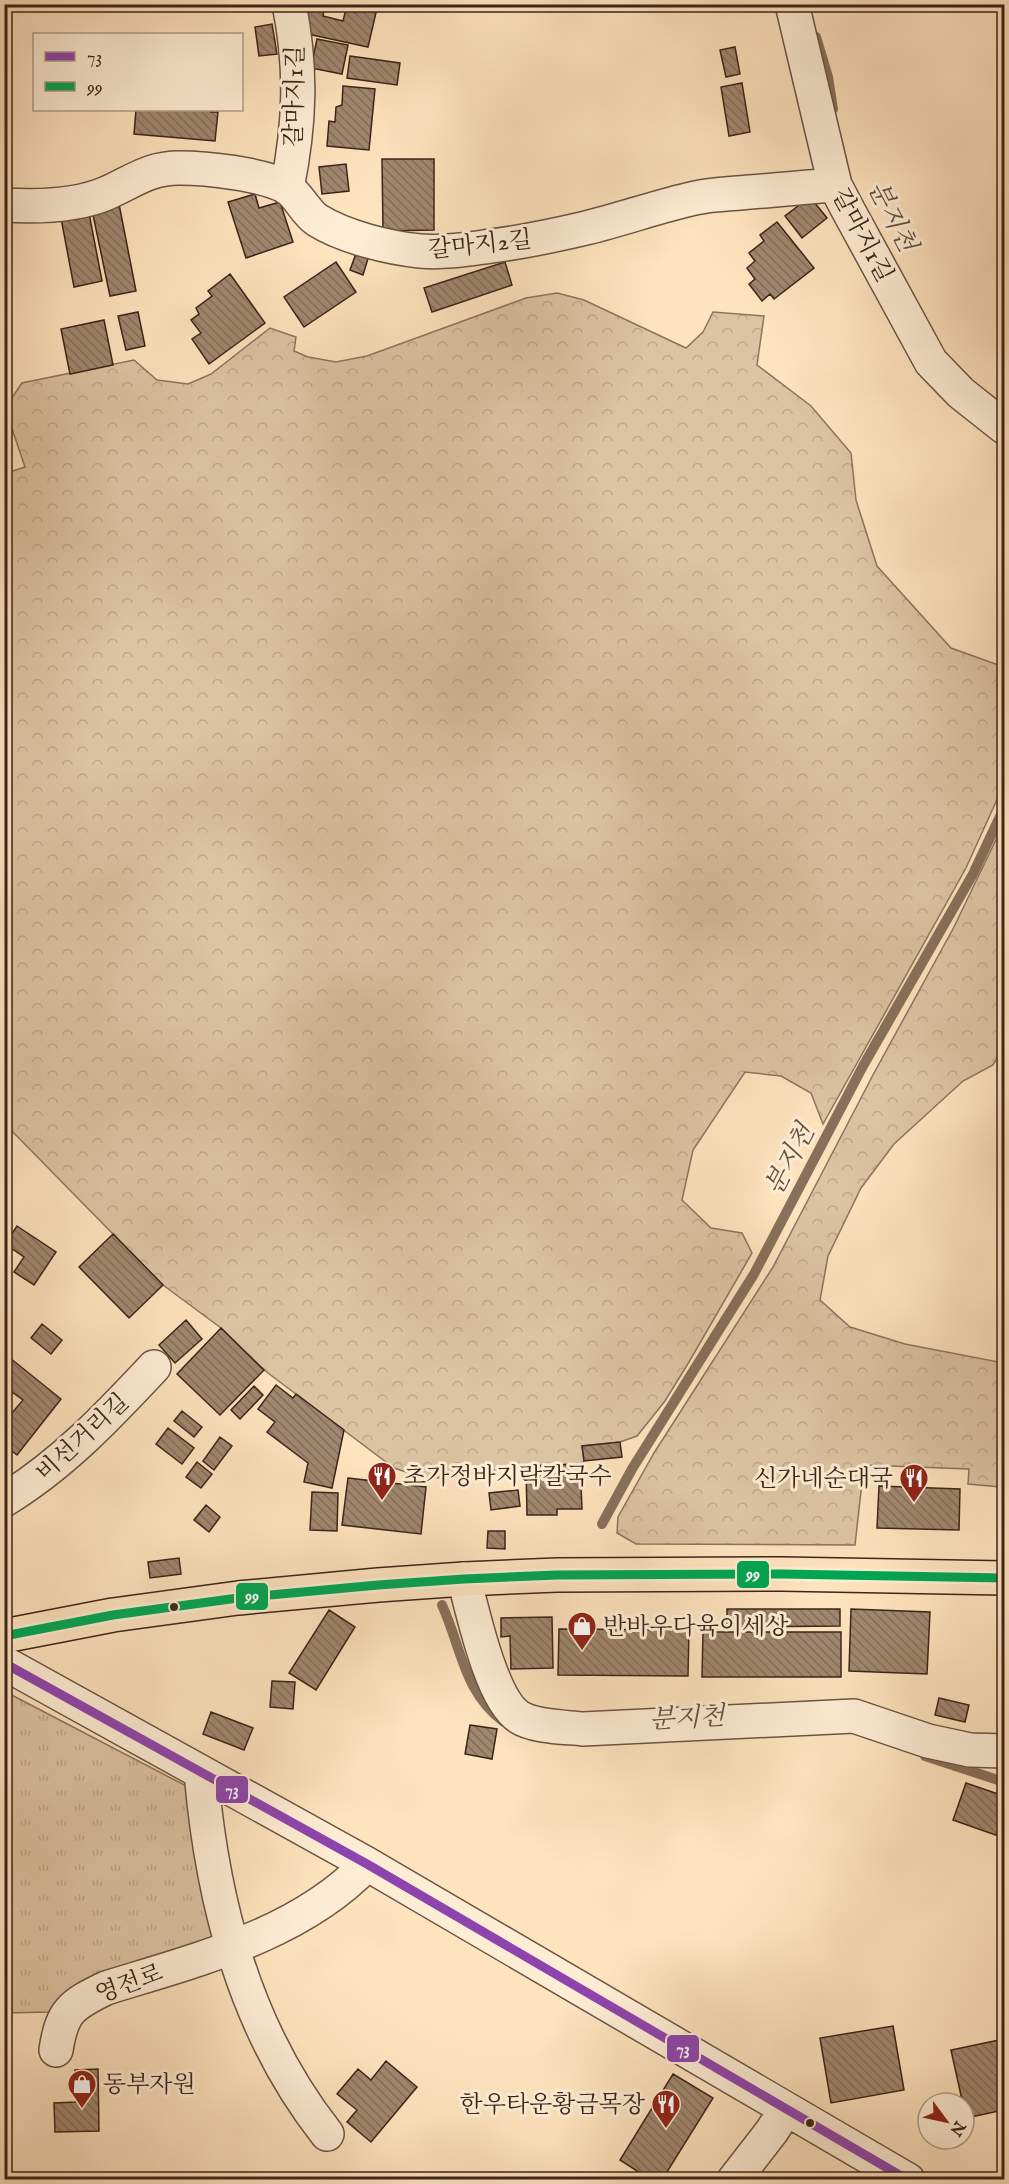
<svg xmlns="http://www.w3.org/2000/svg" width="1009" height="2184" viewBox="0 0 1009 2184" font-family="'IM FELL English','Noto Serif KR',serif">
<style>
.grass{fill:url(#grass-tufts);stroke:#8c745e;stroke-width:1.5}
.forest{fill:url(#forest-crowns);stroke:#8c745e;stroke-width:1.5}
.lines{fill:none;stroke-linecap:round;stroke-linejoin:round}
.stream{stroke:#88705a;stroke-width:10}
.building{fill:url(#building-back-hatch);stroke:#3c2419;stroke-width:1.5}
.minor-casing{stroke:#6c5442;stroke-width:36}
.major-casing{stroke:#3c2419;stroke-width:36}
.minor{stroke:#feedd5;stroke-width:33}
.major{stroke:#fde3be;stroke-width:33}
.bus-1-casing{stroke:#feedd5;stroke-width:14}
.bus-2-casing{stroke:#feedd5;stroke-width:14}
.bus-1{stroke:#8e44ad;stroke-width:9}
.bus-2{stroke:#00a651;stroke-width:9}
.bus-dot{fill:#3c2419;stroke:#feedd5;stroke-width:2}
.labels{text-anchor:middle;stroke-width:6;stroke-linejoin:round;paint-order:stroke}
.street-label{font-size:24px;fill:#3c2419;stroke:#feedd5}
.poi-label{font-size:24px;fill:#3c2419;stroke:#feedd5;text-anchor:start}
.water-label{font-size:26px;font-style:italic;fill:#68503f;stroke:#feedd5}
.line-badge{stroke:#feedd5;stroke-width:2}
.badge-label{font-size:16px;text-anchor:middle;font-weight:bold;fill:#fff}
</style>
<defs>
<pattern id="grass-tufts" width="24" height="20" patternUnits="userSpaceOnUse" patternTransform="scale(1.5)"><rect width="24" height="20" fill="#dcc3a2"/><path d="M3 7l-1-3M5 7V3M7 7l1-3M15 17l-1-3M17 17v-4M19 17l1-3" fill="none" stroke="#bea78b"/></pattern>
<pattern id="forest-crowns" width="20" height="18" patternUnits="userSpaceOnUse" patternTransform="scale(1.5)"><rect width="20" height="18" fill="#dcc3a2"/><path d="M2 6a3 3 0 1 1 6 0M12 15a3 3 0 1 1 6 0" fill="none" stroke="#bea78b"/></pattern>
<pattern id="building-back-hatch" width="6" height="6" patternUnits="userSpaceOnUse" patternTransform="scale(1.5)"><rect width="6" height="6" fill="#a0876f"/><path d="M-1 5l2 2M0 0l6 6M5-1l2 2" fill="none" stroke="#846e5a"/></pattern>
</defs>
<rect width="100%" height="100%" fill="#fde3be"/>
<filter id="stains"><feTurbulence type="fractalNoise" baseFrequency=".00333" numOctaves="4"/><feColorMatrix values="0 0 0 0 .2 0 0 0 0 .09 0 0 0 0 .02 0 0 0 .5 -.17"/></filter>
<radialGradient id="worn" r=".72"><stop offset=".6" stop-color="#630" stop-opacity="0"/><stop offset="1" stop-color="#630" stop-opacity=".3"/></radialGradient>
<!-- grass -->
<path class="grass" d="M4,1691L192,1789L216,1941L50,2012L5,2013Z"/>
<!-- forest -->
<path class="forest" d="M557,293L584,300L686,348L703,332L713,312L764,316L757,365L811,406L851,453L856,500L877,566L951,648L1004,667V784L966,868L823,1124L811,1093L781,1076L745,1072L693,1150L682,1200L711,1228L742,1233L752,1253L689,1362L665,1401L637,1436L620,1442L582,1446L584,1461L580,1464L526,1466L428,1479L394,1468L264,1370L221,1328L163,1285L5,1124L4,474L25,467L5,408L22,383L134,360L157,380L188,384L211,374L270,328L296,337L294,351L308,357L336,362L367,356L526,298Z
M1004,823V1047L993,1065L963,1081L894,1144L861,1188L828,1256L820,1300L850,1327L905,1344L1004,1363V1485L1001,1487L968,1484L969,1469L864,1465L855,1545L636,1544L617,1533L618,1517L654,1453L773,1267L874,1073L954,927Z"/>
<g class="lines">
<!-- stream -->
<path class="stream" d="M816,37L828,77L833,109
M602,1524L632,1469L754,1274L863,1066L973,874L1004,808
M442,1605C462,1649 463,1691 504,1722
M925,1756L1004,1782"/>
</g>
<!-- building -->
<path class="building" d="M304,4H325L323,16L343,21L347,5L344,4H378L368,47L298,32Z
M272,24L277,54L259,56L255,27Z
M317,39L348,45L342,74L311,68Z
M735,47L740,74L726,77L720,50Z
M350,56L400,63L397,85L347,78Z
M742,83L750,132L729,136L721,87Z
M343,86L375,89L369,150L327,146L329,121L335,122L336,107L342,105Z
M136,110H211V112H218L215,141L134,134Z
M382,159H434V230L383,231Z
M346,164L349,191L322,194L319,167Z
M255,194L259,208L280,202L293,242L246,258L228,202Z
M810,197L827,218L802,238L785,216Z
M119,204L136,291L110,296L92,210Z
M89,213L102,281L74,287L61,218Z
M777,222L814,268L774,299L770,294L762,301L749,284L755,279L747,268L755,261L749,253L764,241L760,235Z
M358,248L370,252L363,275L350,270Z
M336,262L356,292L304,327L284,297Z
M505,262L512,285L432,312L424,288Z
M230,274L265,323L209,364L192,339L201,333L191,320L199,314L196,308L212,296L208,291Z
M138,312L145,346L126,350L118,316Z
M104,320L113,365L70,374L61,329Z
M17,1226L56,1252L34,1285L14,1272L24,1257L5,1244Z
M113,1234L163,1285L129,1318L79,1267Z
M186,1320L202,1339L175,1363L159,1345Z
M42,1324L62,1340L51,1354L31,1338Z
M221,1328L264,1370L220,1415L177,1374Z
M10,1358L61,1399L17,1455L4,1445V1417L7,1419L23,1400L9,1390L4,1396V1365Z
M276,1385L293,1398L296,1394L344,1430L332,1488L304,1482L308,1463L267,1432L275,1422L258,1409Z
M254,1386L263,1395L240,1419L231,1410Z
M182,1411L202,1427L194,1437L174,1421Z
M168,1428L194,1448L182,1464L156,1444Z
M220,1437L232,1446L214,1470L203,1461Z
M620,1442L622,1457L584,1461L582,1446Z
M197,1462L212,1474L201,1488L186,1477Z
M580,1464L582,1509H557V1515H527L526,1466Z
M348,1478L426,1487L421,1534L342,1525Z
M879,1486L960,1489L959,1530L877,1528Z
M518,1490L520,1506L491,1510L489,1493Z
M312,1492L338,1493L337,1531L310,1530Z
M206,1505L220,1517L209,1532L194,1520Z
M488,1531H505V1549L487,1548Z
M179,1558L181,1574L150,1578L148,1562Z
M727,1609H840V1626L727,1627Z
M851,1609L930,1612L927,1674L849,1671Z
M329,1610L355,1627L316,1690L289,1673Z
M552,1617L553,1668L511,1669L510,1636L501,1637V1618Z
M559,1629L689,1630L688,1676L558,1675Z
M703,1632H841V1677H702Z
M272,1681L295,1682L293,1709L270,1707Z
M939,1698L969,1705L965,1722L935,1715Z
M211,1712L253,1728L244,1750L203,1734Z
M470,1725L497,1729L492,1759L465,1754Z
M966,1783L1004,1796V1838L953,1820Z
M893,2026L904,2090L831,2103L820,2038Z
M1004,2039V2110L966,2118L951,2050Z
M386,2061L417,2087L371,2142L347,2122L357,2110L337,2094L358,2069L371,2080Z
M98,2069L99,2131L55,2132L54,2103L76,2102L75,2070Z
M673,2074L713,2098L662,2180H651L620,2160Z"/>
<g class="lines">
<!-- minor casing -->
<g class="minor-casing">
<path id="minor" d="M792,4L835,185L847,208L931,362L961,393L1004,427
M287,188C300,124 302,68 289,4
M4,205C37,207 77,206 107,193C134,181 149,168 179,168C206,168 263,174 286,187C299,195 304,211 317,220C344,237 389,248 420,251C441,253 463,250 484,247C518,243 552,236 586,228C623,219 659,206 695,198C713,194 732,194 750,192C778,190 807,187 835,185
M4,1500C62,1465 108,1416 154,1367
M464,1579C473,1612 491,1699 519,1717C534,1727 565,1727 583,1729L854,1716L928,1741L970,1750L1004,1751
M4,1663L367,1864L908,2180
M201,1772C212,1902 245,2030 327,2134
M56,2050C62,2011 71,2005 106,1988C196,1960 300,1935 367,1864
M734,2180L772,2131L786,2109"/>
</g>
<!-- major casing -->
<g class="major-casing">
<path id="major" d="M4,1636L113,1615L238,1598L378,1585L464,1579L557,1575L782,1574L1004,1578"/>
</g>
<!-- minor -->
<use href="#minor" class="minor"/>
<!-- major -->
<use href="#major" class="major"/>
<!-- bus-1 casing -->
<g class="bus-1-casing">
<path id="bus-1" d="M4,1663L367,1864L908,2180"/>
</g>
<!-- bus-2 casing -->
<g class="bus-2-casing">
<path id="bus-2" d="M4,1636L113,1615L238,1598L378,1585L464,1579L557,1575L782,1574L1004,1578"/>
</g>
<!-- bus-1 -->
<use href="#bus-1" class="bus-1"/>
<!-- bus-2 -->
<use href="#bus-2" class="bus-2"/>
</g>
<!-- icons -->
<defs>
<g id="restaurant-pin" transform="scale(1.5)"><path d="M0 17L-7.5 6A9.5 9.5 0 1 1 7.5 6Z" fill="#8f2418" stroke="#feedd5"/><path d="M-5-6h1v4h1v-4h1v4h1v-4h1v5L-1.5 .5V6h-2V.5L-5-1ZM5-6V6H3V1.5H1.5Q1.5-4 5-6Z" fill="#fff"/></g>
<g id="shop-pin" transform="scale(1.5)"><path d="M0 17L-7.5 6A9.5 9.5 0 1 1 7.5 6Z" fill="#8f2418" stroke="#feedd5"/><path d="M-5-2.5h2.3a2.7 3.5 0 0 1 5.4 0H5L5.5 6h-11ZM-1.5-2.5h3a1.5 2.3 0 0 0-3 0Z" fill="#fff"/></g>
</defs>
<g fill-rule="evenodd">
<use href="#restaurant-pin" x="382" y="1476"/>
<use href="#restaurant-pin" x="914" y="1478"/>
<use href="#shop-pin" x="582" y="1626"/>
<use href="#shop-pin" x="82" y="2084"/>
<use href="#restaurant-pin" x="666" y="2104"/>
</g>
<!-- markers -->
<g class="bus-dot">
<circle cx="174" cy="1607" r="5"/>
<circle cx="810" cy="2123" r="5"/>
</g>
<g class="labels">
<!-- street labels -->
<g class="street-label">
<text transform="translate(294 96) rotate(-89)" y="8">갈마지1길</text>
<text transform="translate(863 235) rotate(62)" y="8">갈마지1길</text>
<text transform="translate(480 244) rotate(-6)" y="8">갈마지2길</text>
<text transform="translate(82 1437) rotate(-43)" y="8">비선거리길</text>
<text transform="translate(129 1983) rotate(-20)" y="8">영전로</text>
</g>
<!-- poi labels -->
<g class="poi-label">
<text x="403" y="1484">초가정바지락칼국수</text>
<text x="893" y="1486" text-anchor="end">신가네순대국</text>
<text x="603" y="1634">반바우다육이세상</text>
<text x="103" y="2092">동부자원</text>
<text x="645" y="2112" text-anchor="end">한우타운황금목장</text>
</g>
<!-- water labels -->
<g class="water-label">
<text transform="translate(893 216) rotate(63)" y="9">분지천</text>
<text transform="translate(789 1159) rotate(-62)" y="9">분지천</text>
<text transform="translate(687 1717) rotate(-3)" y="9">분지천</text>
</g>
</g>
<g class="line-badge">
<rect x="736" y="1560" width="34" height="29" rx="6" fill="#00a651"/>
<rect x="235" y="1582" width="34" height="29" rx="6" fill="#00a651"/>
<rect x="215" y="1775" width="34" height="29" rx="6" fill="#8e44ad"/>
<rect x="666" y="2034" width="34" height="29" rx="6" fill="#8e44ad"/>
</g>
<g class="badge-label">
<text x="753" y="1580">99</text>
<text x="252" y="1602">99</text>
<text x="232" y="1795">73</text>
<text x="683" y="2054">73</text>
</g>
<!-- margin -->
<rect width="1009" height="2184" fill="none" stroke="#fde3be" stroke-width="24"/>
<rect x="6" y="6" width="997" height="2172" fill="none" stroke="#3c2419" stroke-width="3"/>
<rect x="12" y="12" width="985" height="2160" fill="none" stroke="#3c2419" stroke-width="1.5"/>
<!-- legend -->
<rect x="33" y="33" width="210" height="78" fill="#feedd5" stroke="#b09d8a" stroke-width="1.5"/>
<rect x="45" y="52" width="30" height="9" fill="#8e44ad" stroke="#b09d8a" stroke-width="1.5"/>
<text x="87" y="63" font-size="18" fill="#3c2419">73</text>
<rect x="45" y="82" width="30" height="9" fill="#00a651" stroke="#b09d8a" stroke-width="1.5"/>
<text x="87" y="93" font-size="18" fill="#3c2419">99</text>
<!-- north arrow -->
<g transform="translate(946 2121) rotate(123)"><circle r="28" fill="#feedd5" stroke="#b09d8a" stroke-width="1.5"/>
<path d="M0-4.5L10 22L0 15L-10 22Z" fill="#8f2418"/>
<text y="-9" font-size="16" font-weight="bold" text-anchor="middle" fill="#3c2419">N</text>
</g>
<rect width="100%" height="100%" filter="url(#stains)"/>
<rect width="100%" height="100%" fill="url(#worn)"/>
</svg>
